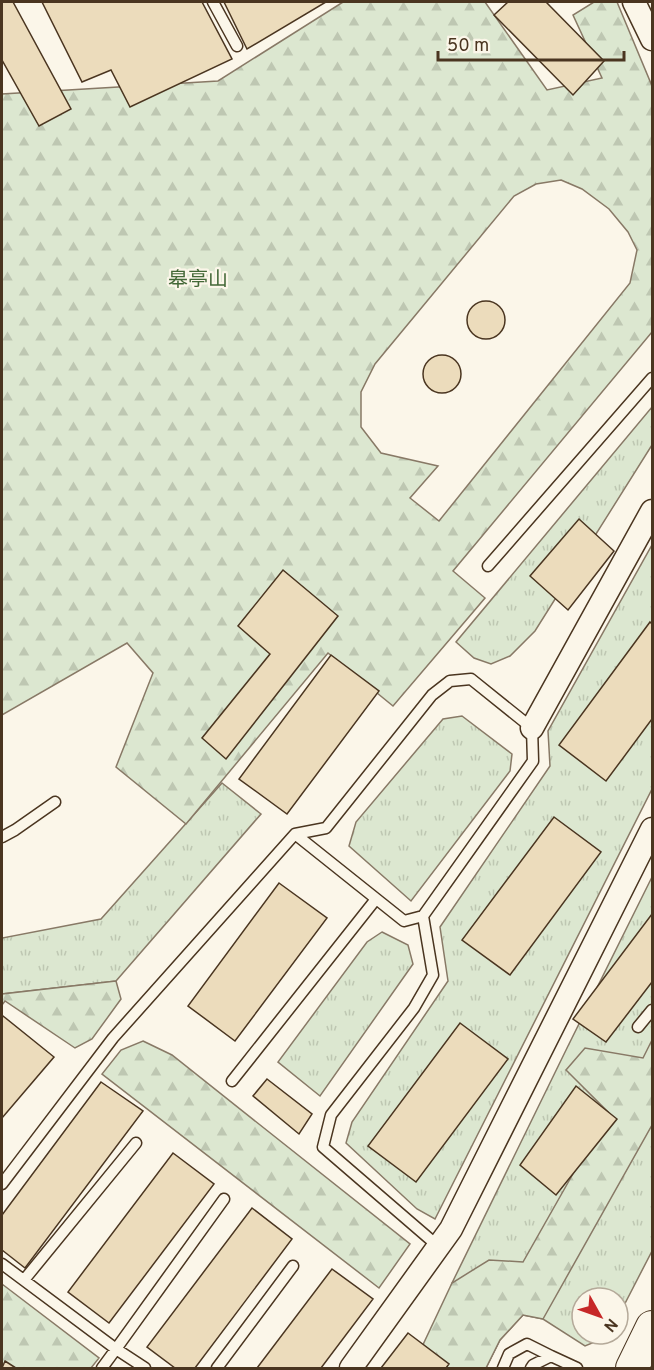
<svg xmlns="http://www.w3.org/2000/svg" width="654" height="1370" viewBox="0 0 654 1370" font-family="Overpass,'Noto Sans SC',sans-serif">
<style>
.grass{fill:url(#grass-tufts);stroke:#887966;stroke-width:1.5}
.forest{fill:url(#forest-firs);stroke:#887966;stroke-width:1.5;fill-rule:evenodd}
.building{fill:#ecdcbc;stroke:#4a3520;stroke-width:1.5}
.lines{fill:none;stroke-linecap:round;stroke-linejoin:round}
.service-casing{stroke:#4a3520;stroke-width:13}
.minor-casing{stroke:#4a3520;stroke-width:25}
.secondary-casing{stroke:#4a3520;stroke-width:34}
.service{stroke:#fbf6e9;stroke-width:10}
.minor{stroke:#fbf6e9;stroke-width:22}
.secondary{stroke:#fbf6e9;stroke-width:32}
.labels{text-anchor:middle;stroke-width:4.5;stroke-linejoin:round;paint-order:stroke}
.park-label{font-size:20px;fill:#436837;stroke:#fbf6e9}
</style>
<defs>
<pattern id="grass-tufts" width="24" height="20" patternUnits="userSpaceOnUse" patternTransform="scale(1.5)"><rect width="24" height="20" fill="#dce7d0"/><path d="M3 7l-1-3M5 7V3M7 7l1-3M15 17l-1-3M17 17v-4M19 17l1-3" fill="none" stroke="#bec7b2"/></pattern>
<pattern id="forest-firs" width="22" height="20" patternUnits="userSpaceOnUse" patternTransform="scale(1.5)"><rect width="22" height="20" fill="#dce7d0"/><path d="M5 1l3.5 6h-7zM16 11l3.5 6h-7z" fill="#bec7b2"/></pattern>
</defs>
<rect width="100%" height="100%" fill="#fbf6e9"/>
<!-- grass -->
<path class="grass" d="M652,407V445L535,631L510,656L491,664L474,658L456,642Z
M652,545V789L435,1219L417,1209L346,1143L352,1122L448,981L440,927L550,766L548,731Z
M462,716L512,754L510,771L411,901L349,846L356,822L443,719Z
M222,783L261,814L116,981L2,994V938L101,919Z
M652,877V1251L618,1317V1298H582V1334H609L607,1337L585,1346L543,1319L523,1315L500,1340L486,1368H431L452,1283L568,1046Z
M382,932L408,945L413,964L320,1096L278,1062L367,942Z"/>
<!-- forest -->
<path class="forest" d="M343,2H485L547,90L602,78L573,15L594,2H617L652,86V332L453,571L485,598L393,706L328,653L186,824L116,767L153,673L127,643L2,715V94L218,81ZM561,180L582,189L609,209L628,232L637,250L630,283L439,521L410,498L438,466L381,453L361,427V392L375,364L514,196L536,184Z
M116,981L121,999L92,1039L75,1048L5,1001L2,1005V994Z
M652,1040V1125L543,1319L523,1315L500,1340L486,1368H412L452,1283L489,1260L523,1262L608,1112L566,1070L585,1048L643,1058Z
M143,1041L172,1055L410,1244L379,1288L102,1074L121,1050Z
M2,1284L99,1358L91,1368H2Z"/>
<!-- building -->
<path class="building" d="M2,2H13L71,109L39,126L2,60Z
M42,2H202L232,59L130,107L111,70L82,82Z
M224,2H326L247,49Z
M508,2H546L604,61L573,95L494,15Z
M467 320a19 19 0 1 1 38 0a19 19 0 1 1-38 0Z
M423 374a19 19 0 1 1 38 0a19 19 0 1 1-38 0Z
M579,519L614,551L568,610L530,576Z
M283,570L338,616L226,759L202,738L270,654L238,626Z
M650,622L652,624V719L606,781L559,745Z
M331,655L379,691L287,814L239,779Z
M554,817L601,852L510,975L462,940Z
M279,883L327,918L235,1041L188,1006Z
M652,914V982L606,1042L573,1019Z
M3,1016L54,1057L2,1118V1018Z
M460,1023L508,1059L416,1182L368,1146Z
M267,1079L312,1114L299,1134L253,1096Z
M101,1082L143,1111L25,1268L2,1250V1215Z
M576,1086L617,1119L556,1195L520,1165Z
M173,1153L214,1184L109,1323L68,1292Z
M252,1208L292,1239L195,1368H175L147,1347Z
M332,1269L373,1299L321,1368H257Z
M408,1333L449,1364L446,1368H381Z
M5,1361L16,1368H2Z"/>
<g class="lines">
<!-- service casing -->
<g class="service-casing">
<path id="service" d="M213,2L237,46
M488,566L652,378
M2,837L15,830L55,802
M423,916L433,975L414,1008L331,1115L323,1147L439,1247
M638,1027L652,1010
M232,1081L376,899
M2,1184L113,1038L295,834L326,828L432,695L450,681L471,679L532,728L533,761L423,916L404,921L295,834
M2,1264L116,1349L224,1199
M24,1280L136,1143
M102,1368L116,1349L145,1368
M217,1368L293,1266
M503,1368L509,1354L527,1344L551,1356
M531,1368L533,1365L551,1356L577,1368"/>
</g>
<!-- minor casing -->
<g class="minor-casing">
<path id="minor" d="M634,2L652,39
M532,728L652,511
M351,1368L451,1229L652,829"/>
</g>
<!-- secondary casing -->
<g class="secondary-casing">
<path id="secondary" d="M632,1368L652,1327"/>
</g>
<!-- service -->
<use href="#service" class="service"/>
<!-- minor -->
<use href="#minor" class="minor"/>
<!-- secondary -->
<use href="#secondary" class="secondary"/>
</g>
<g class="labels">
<!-- park labels -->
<g class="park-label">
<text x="198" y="286">皋亭山</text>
</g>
</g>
<!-- border -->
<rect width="654" height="1370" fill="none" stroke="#4a3520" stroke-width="6"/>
<!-- north arrow -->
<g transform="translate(600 1316) rotate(130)"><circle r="28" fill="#fbf6e9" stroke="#b4a999" stroke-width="1.5"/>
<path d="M0-4.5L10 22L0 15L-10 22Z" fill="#c62828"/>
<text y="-9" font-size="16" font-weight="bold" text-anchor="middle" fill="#4a3520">N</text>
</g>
<!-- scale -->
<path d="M438 51v9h186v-9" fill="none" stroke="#4a3520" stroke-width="3"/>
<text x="447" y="51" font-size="18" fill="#4a3520" stroke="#fbf6e9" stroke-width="4.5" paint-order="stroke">50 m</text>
</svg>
